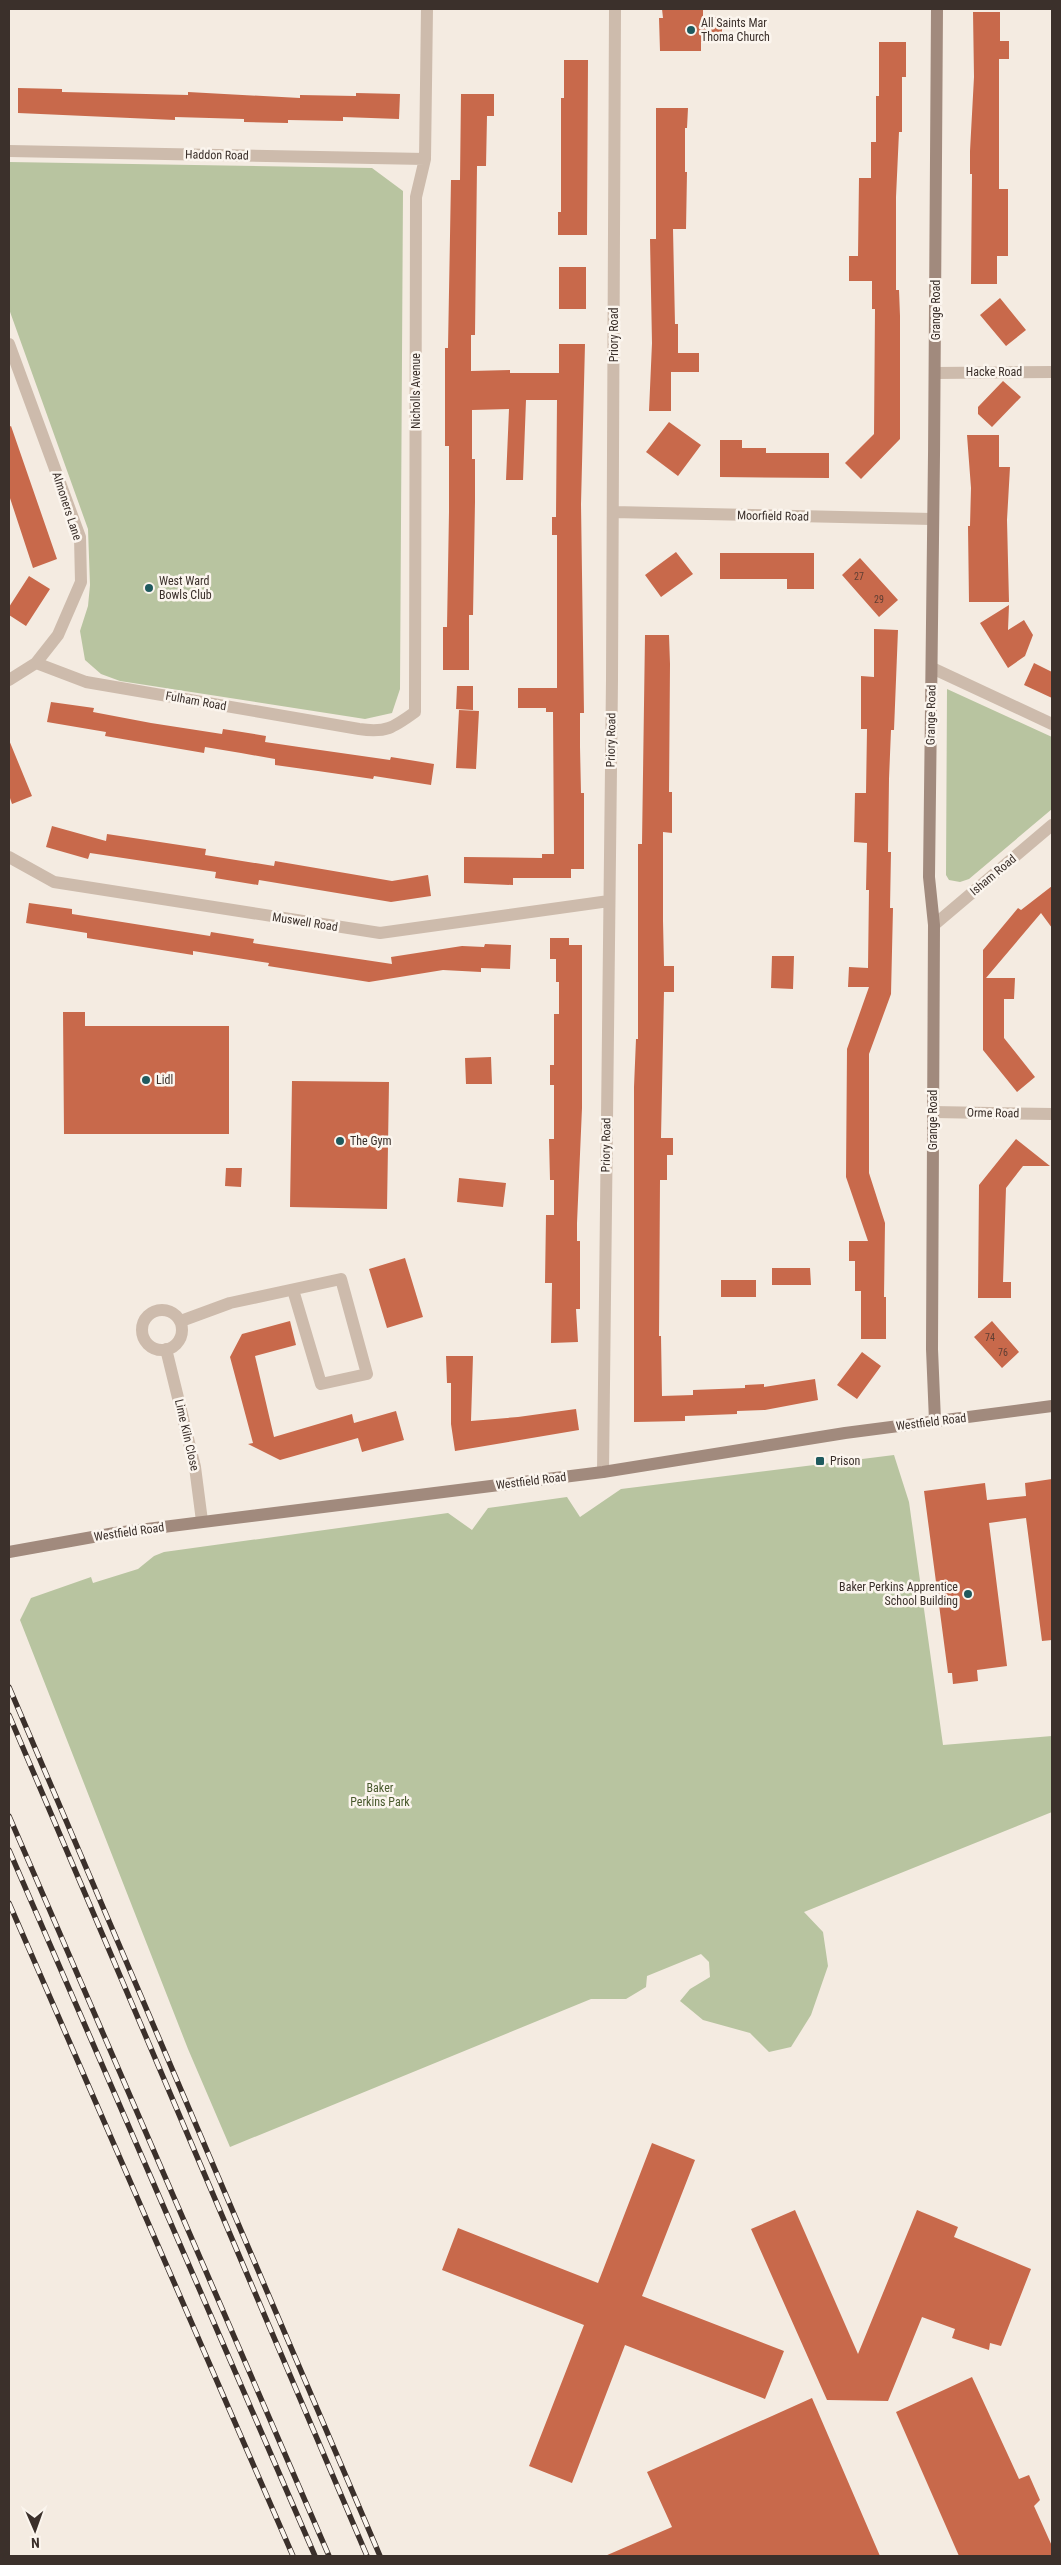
<svg xmlns="http://www.w3.org/2000/svg" width="1061" height="2565" viewBox="0 0 1061 2565" font-family="'Roboto Condensed',sans-serif">
<style>
.green{fill:#b8c4a0}
.building{fill:#c8694b}
.lines{fill:none;stroke-linecap:round;stroke-linejoin:round}
.street{stroke:#cdbbac;stroke-width:12}
.secondary{stroke:#a18a7d;stroke-width:12}
.rail-casing{stroke:#3b302b;stroke-width:5.5}
.rail{stroke:#fbf5ee;stroke-width:4;stroke-dasharray:11;stroke-linecap:butt}
.poi-dot{fill:#1f5a5e;stroke:#fbf5ee;stroke-width:2}
.labels{text-anchor:middle;stroke-width:5;stroke-linejoin:round;paint-order:stroke}
.number-label{font-size:10px;fill:#5e3e33}
.poi-label{font-size:12px;fill:#3b302b;stroke:#fbf5ee;text-anchor:start}
.street-label{font-size:12px;fill:#3b302b;stroke:#fbf5ee}
.park-label{font-size:12px;fill:#4a5a2e;stroke:#fbf5ee}
</style>
<rect width="100%" height="100%" fill="#f4ebe1"/>
<!-- green -->
<path class="green" d="M9,162L372,168L403,191L400,689L392,713L365,719L120,681L101,674L85,660L80,631L88,606L90,585L88,529L9,309Z
M947,689L1052,737V809L969,879L960,882L949,880L946,875Z
M894,1455L909,1502L943,1745L1052,1736V1812L804,1912L823,1932L828,1966L811,2015L791,2047L769,2052L750,2033L703,2020L680,2001L690,1989L710,1977L709,1962L701,1954L647,1976L646,1987L626,1999H591L230,2147L188,2049L20,1620L31,1598L91,1577L93,1583L138,1569L154,1556L164,1552L448,1513L472,1530L488,1508L567,1497L580,1517L621,1489Z"/>
<!-- building -->
<path class="building" d="M662,9H703V18L722,17V41L701,42V51H660L659,18H663Z
M973,12H1000V41H1009V59H999V189H1008V256H997V284H971L972,174H970V151L974,77Z
M879,42H906V77H902V132H899L896,197V290H899L900,316V439L861,479L845,463L874,434L875,309H872V281H849V256H858L859,178H871V142H876V96H879Z
M564,60H588L587,235H558V212H561V98H564Z
M18,88L62,89V92L188,95V92L300,98V95L356,96V93L400,94L399,119L343,117V121L288,120V123L244,122V119L175,117V120L18,113Z
M461,94H494V116H487L486,166H477L475,335H471V371L510,370V373H559V344H585L581,504L584,713H580V747L581,793H584V869H571V878H513V885L464,883V857L542,858V854H554L553,712H546V708H518V688H557V535H552V517H556L557,400H526L523,480H506L509,409L472,410V459H475V502L473,615H469V670H443V627H447L449,512V446H445V348H448L451,180H460Z
M656,108H688L687,128H685V172H687L686,229H673L675,324H678V353H699V372H671V411H649L652,343L650,239H656Z
M559,267H586V309H559Z
M1000,298L1026,330L1006,346L980,315Z
M1003,381L1021,397L992,427L978,414V407Z
M669,422L701,445L678,476L646,452Z
M11,426L57,559L33,568L9,495V427Z
M967,435H999V467H1010L1007,520L1009,602H969L968,526H970L971,488Z
M720,440H742V448H766V453H829V478L720,477Z
M676,552L693,574L661,597L645,575Z
M720,553H814V589H787V579H720Z
M860,558L898,600L879,617L842,575Z
M29,576L50,589L26,626L9,615V607Z
M1009,605L1008,630L1024,620L1033,635L1025,656L1008,668L980,623Z
M874,629L898,630L894,730H891L889,779L888,852H891L890,908H893L891,994L869,1054V1173L885,1223L884,1297H886V1339H861V1291H855V1261H849V1241H868L846,1177L847,1049L869,987H848L849,967L868,968L869,890H866L867,843L854,842L855,793H866L867,729H861V676L874,677Z
M645,635H669L670,664L669,792H672V833L663,832V921L664,966H674V992H664L661,1138H673V1155H667V1180H660L659,1336H661L662,1396L693,1395V1390L745,1388V1385L764,1384V1387L815,1379L818,1400L765,1410L737,1411V1414L685,1416V1421L634,1422V1087L636,1039H638V844H642Z
M1034,663L1052,672V698L1024,685Z
M457,686H473V710L456,709Z
M51,702L94,708L93,712L151,723L222,734L223,729L266,736L265,742L299,747L390,760L391,757L434,764L431,785L374,776L373,779L318,771L275,765V759L241,753L205,747L204,753L105,736L106,732L47,722Z
M459,710L479,711L476,769L456,768Z
M9,740L32,796L12,804L9,795Z
M52,826L106,841L107,834L206,849L205,855L274,866L275,861L392,881L428,875L431,896L391,902L259,880L258,885L215,878L216,872L90,853L88,859L46,847Z
M1052,886V928L1041,913L986,978H1015L1014,999H1004V1038L1035,1077L1017,1092L983,1050V950L1018,908L1021,910Z
M29,903L72,909V914L210,936L211,932L254,939L253,943L392,964L391,957L462,946L484,947L485,944L511,945L510,969L481,968V972L443,970L369,982L268,966L269,963L193,951V955L87,938V933L26,923Z
M550,938H569V945H582V1108L577,1223V1241H580V1309H576L578,1342L551,1343L552,1283H545L546,1215H554V1180H550L549,1139H554V1085H550V1065H554V1014H559V982H556V959H550Z
M772,956H794L793,989L771,988Z
M63,1012H85V1026H229V1134H64Z
M491,1057L492,1084H466L465,1058Z
M292,1081L389,1082L387,1209L290,1207Z
M1016,1139L1050,1166H1023L1006,1188L1003,1282H1011V1298H978L979,1185Z
M226,1168H242L241,1187L225,1186Z
M459,1178L506,1183L503,1207L457,1202Z
M405,1258L423,1317L387,1328L369,1269Z
M772,1268H810L811,1285H772Z
M721,1280H756V1297H721Z
M290,1321L296,1345L255,1356L274,1437L352,1414L354,1423L396,1411L404,1440L362,1452L358,1438L280,1460L248,1444L253,1443L230,1357L242,1334Z
M992,1321L1019,1352L1002,1368L974,1337Z
M862,1352L881,1366L857,1399L837,1385Z
M446,1356H473L471,1421L518,1417L576,1409L579,1430L455,1451L451,1424V1383H447Z
M1052,1479V1640L1042,1641L1026,1518L989,1523L1007,1666L977,1670L978,1681L953,1684L952,1673H948L924,1491L985,1483L987,1500L1026,1496L1025,1483Z
M652,2143L695,2160L642,2296L784,2351L765,2399L625,2345L572,2483L529,2466L584,2325L442,2270L458,2228L598,2283Z
M795,2210L858,2354L917,2210L958,2227L954,2237L1031,2269L1001,2346L990,2343L989,2350L952,2338L955,2329L922,2317L888,2401L827,2400L751,2229Z
M972,2377L1019,2479L1029,2475L1040,2500L1034,2506L1052,2546V2556H959L896,2412Z
M812,2398L880,2556H605L672,2527L647,2472Z"/>
<g class="lines">
<!-- street -->
<path class="street" d="M9,151L425,159
M9,344L80,537L81,582L58,635L36,663L9,680
M936,373L1052,372
M613,512L932,519
M36,663L86,682L359,729C386,733 393,728 415,712L416,197L425,159L427,9
M932,668L1052,724
M9,857L54,882L380,933L609,901
M934,925L1052,825
M933,1112L1052,1114
M142 1330a20 20 0 1 1 40 0a20 20 0 1 1-40 0Z
M181,1321L230,1303L341,1279L367,1374L321,1384L293,1290
M166,1349L195,1467L202,1521
M603,1472L612,680L615,9"/>
<!-- secondary -->
<path class="secondary" d="M935,1421L932,1349L934,925L929,877C933,588 936,298 937,9
M9,1552L115,1533L603,1472L845,1433L1052,1406"/>
<!-- rail casing -->
<g class="rail-casing">
<path id="rail" d="M9,1687L380,2556
M9,1715L367,2556
M9,1816L329,2556
M9,1850L315,2556
M9,1903L293,2556"/>
</g>
<!-- rail -->
<use href="#rail" class="rail"/>
</g>
<!-- markers -->
<g class="poi-dot">
<circle cx="691" cy="30" r="5"/>
<circle cx="149" cy="588" r="5"/>
<circle cx="146" cy="1080" r="5"/>
<circle cx="340" cy="1141" r="5"/>
<rect x="815" y="1456" width="10" height="10" rx="2.5"/>
<circle cx="968" cy="1594" r="5"/>
</g>
<g class="labels">
<!-- number labels -->
<g class="number-label">
<text x="859" y="580">27</text>
<text x="879" y="603">29</text>
<text x="990" y="1341">74</text>
<text x="1003" y="1356">76</text>
</g>
<!-- poi labels -->
<g class="poi-label">
<text x="701" y="27">All Saints Mar<tspan x="701" dy="14">Thoma Church</tspan></text>
<text x="159" y="585">West Ward<tspan x="159" dy="14">Bowls Club</tspan></text>
<text x="156" y="1084">Lidl</text>
<text x="350" y="1145">The Gym</text>
<text x="830" y="1465">Prison</text>
<text x="958" y="1591" text-anchor="end">Baker Perkins Apprentice<tspan x="958" dy="14">School Building</tspan></text>
</g>
<!-- street labels -->
<g class="street-label">
<text transform="translate(217 155) rotate(1)" y="4">Haddon Road</text>
<text transform="translate(936 310) rotate(-90)" y="4">Grange Road</text>
<text transform="translate(614 335) rotate(-90)" y="4">Priory Road</text>
<text x="994" y="376">Hacke Road</text>
<text transform="translate(416 391) rotate(-90)" y="4">Nicholls Avenue</text>
<text transform="translate(67 506) rotate(72)" y="4">Almoners Lane</text>
<text transform="translate(773 516) rotate(1)" y="4">Moorfield Road</text>
<text transform="translate(196 701) rotate(10)" y="4">Fulham Road</text>
<text transform="translate(931 715) rotate(-89)" y="4">Grange Road</text>
<text transform="translate(611 740) rotate(-89)" y="4">Priory Road</text>
<text transform="translate(993 875) rotate(-40)" y="4">Isham Road</text>
<text transform="translate(305 922) rotate(9)" y="4">Muswell Road</text>
<text transform="translate(993 1113) rotate(1)" y="4">Orme Road</text>
<text transform="translate(933 1120) rotate(-90)" y="4">Grange Road</text>
<text transform="translate(606 1145) rotate(-89)" y="4">Priory Road</text>
<text transform="translate(931 1422) rotate(-7)" y="4">Westfield Road</text>
<text transform="translate(187 1435) rotate(77)" y="4">Lime Kiln Close</text>
<text transform="translate(531 1481) rotate(-7)" y="4">Westfield Road</text>
<text transform="translate(129 1532) rotate(-8)" y="4">Westfield Road</text>
</g>
<!-- park labels -->
<g class="park-label">
<text x="380" y="1792">Baker<tspan x="380" dy="14">Perkins Park</tspan></text>
</g>
</g>
<!-- border -->
<rect width="1061" height="2565" fill="none" stroke="#3b302b" stroke-width="20"/>
<!-- north arrow -->
<g transform="translate(35 2530) rotate(178)" stroke="#fbf5ee" stroke-width="4" paint-order="stroke">
<path d="M0-4L9 19L0 12L-9 19Z" fill="#3b302b"/>
<text y="-8" font-size="14" font-weight="bold" text-anchor="middle" fill="#3b302b">N</text>
</g>
</svg>
